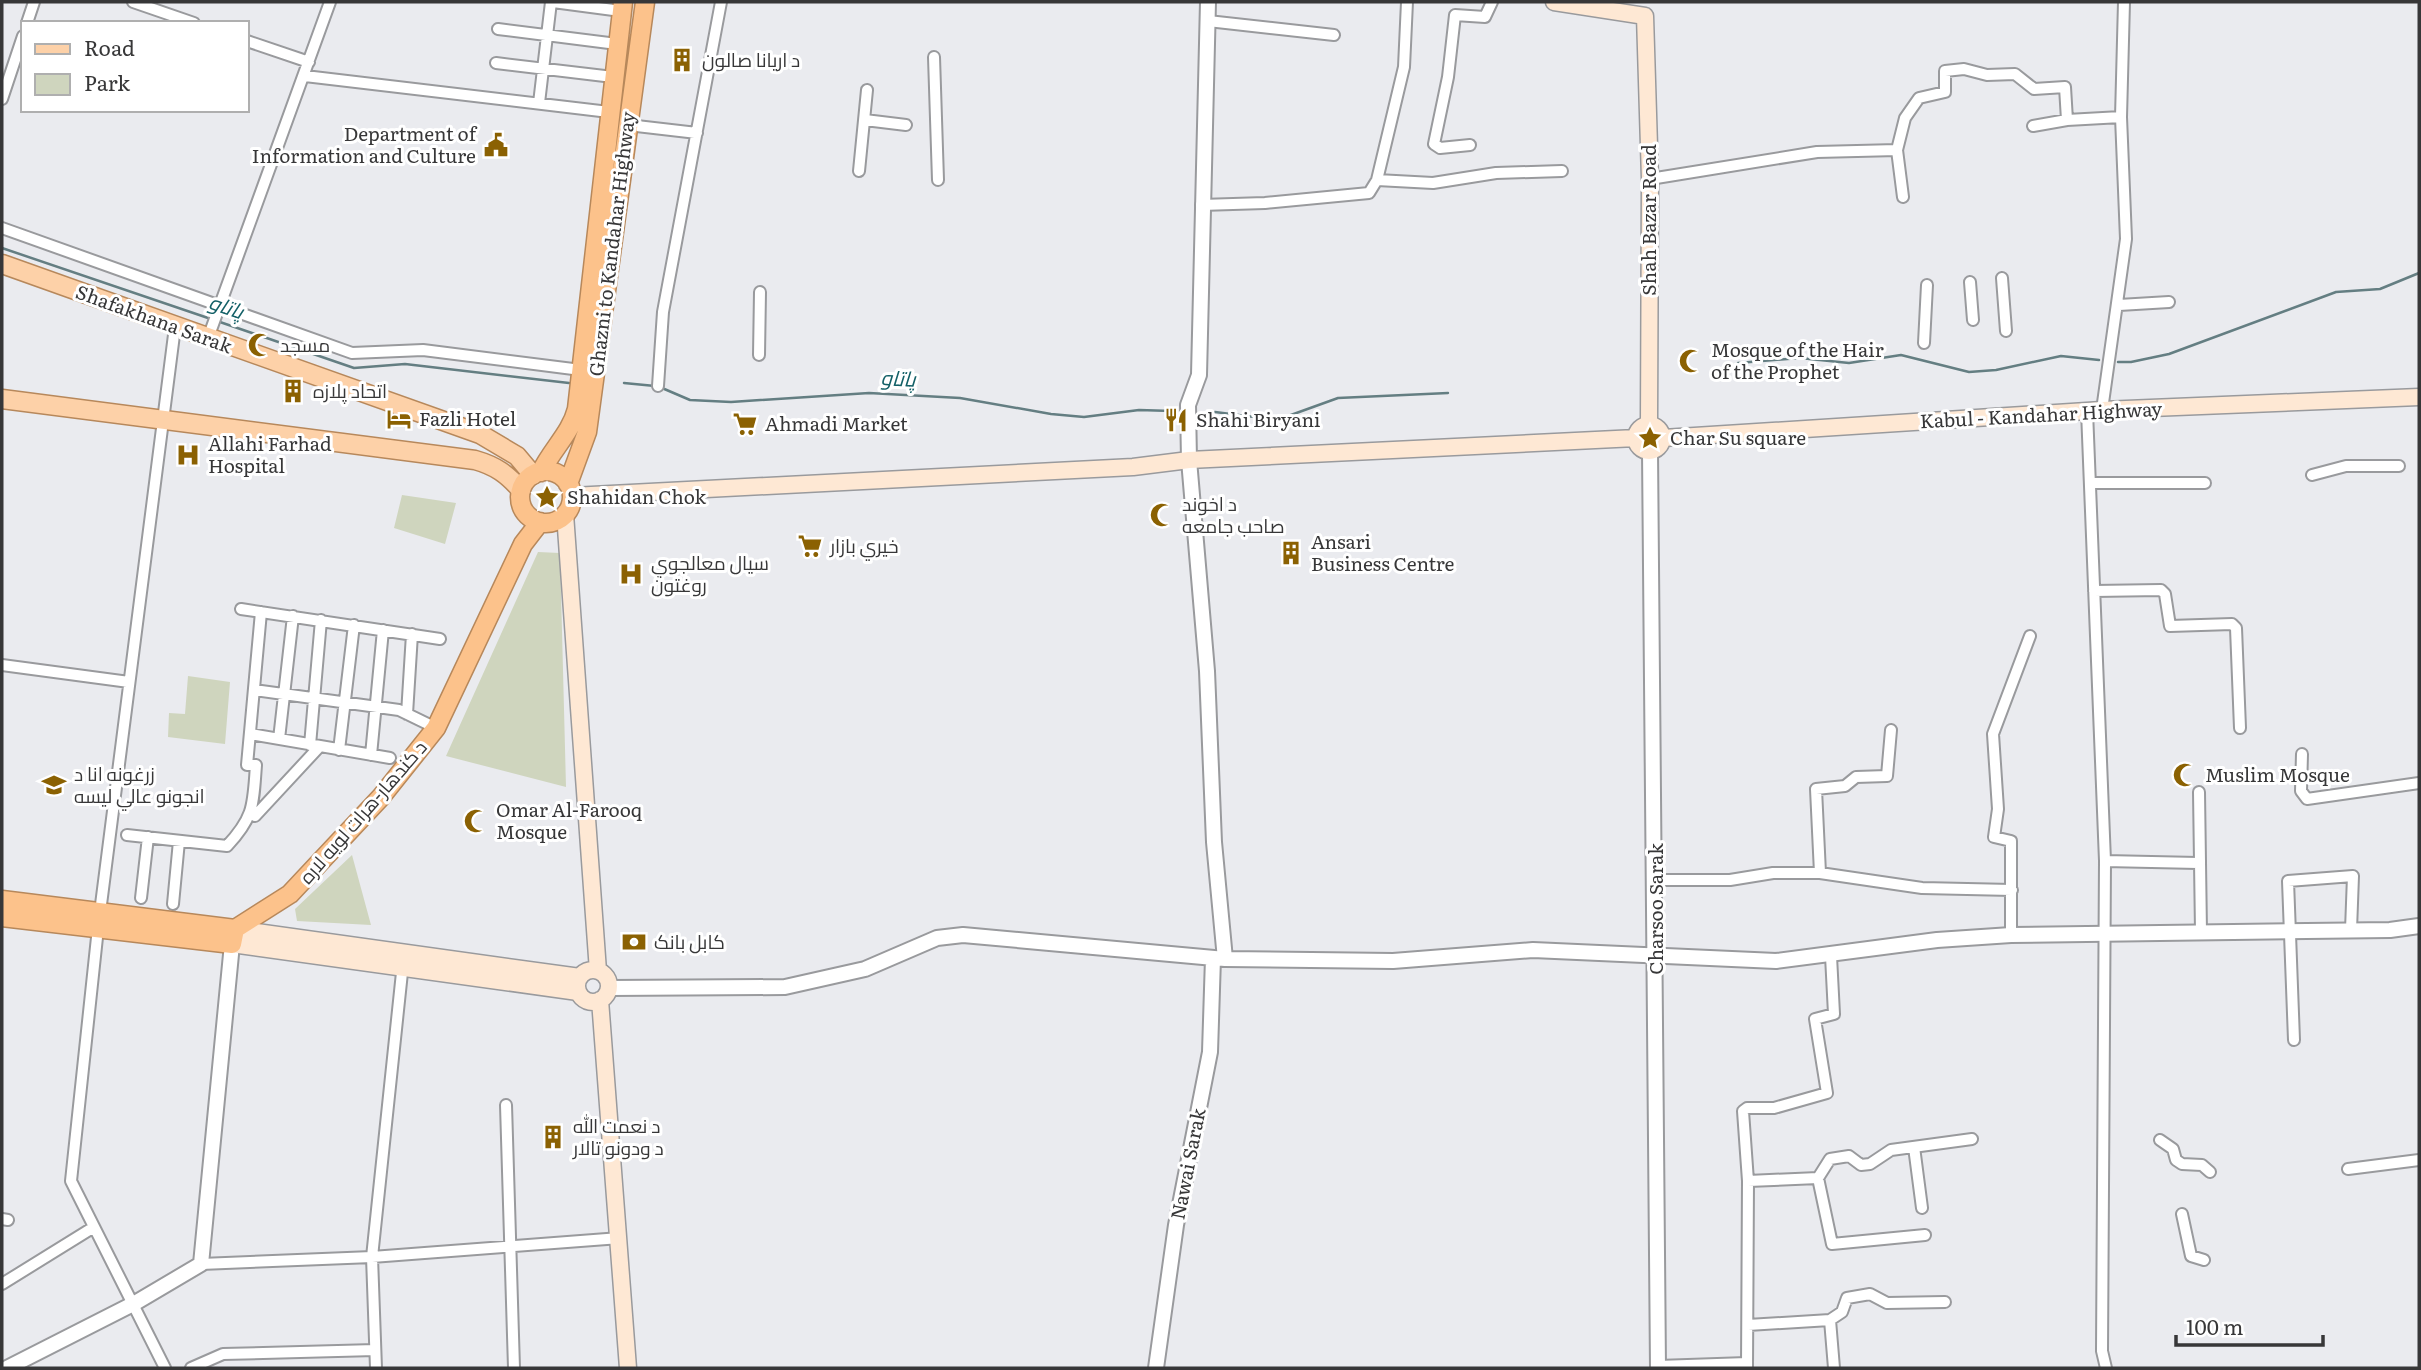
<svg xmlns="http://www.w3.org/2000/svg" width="2421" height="1370" viewBox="0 0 2421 1370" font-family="Literata,Cairo,serif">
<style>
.green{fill:#cfd5be}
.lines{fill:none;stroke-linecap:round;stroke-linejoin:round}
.stream{stroke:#647e82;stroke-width:2.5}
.minor-casing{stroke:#999a9d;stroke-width:14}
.tertiary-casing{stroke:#999a9d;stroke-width:18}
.secondary-casing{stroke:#999a9d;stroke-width:19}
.primary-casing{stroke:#b7885b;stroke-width:21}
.trunk-casing{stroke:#b7885b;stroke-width:21}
.minor{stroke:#fff;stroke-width:10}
.tertiary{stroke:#fff;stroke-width:14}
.secondary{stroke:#fee8d4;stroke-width:16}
.primary{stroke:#fdd1a8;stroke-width:18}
.trunk{stroke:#fcc28b;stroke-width:18}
.labels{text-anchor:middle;stroke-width:6;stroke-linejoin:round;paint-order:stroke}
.poi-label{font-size:19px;fill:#373738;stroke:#fff;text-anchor:start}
.street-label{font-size:19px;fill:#373738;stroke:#fff}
.water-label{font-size:21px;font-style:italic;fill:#136067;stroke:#fff}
</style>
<rect width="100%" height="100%" fill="#eaebef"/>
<!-- green -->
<path class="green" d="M402,495L456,503L445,544L394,528Z
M538,552L560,553L566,787L446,756Z
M188,676L230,682L225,744L168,737L169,713L185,714Z
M352,855L371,925L297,921L295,909Z"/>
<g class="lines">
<!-- stream -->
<path class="stream" d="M2,248L211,319
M217,321L354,368L405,364L569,383
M2118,362H2131L2169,354L2336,292L2380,289L2419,273
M1738,363L1800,358L1849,363L1901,355L1969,372L1996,370L2061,356L2099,360
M624,383L655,386
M662,388L690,400L731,402L869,393L960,398L1051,414L1084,417L1139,410L1172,411
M1215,412L1277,420L1338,398L1448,393"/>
<!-- minor casing -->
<g class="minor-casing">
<path id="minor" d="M133,2L194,23
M553,2L621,11
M1208,21L1334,35
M27,23L34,2
M498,29L617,44
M247,41L309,62
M934,57L938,180
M496,63L613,77
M305,76L609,112
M2,99L23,36
M539,103L551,2
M865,120L906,125
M628,125L697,133
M2033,126L2067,120L2121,117
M1470,145L1440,148L1434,144L1448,77L1455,15L1485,17L1492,2
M1897,150L1903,197
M859,171L867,90
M1650,179L1817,152L1897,150L1905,118L1919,98L1945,92V71L1964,69L1987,75L2015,74L2034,89L2065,87L2067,120
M1377,180L1433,183L1496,173L1562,171
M1201,205L1265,203L1369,193L1377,180L1404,67L1407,2
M2,228L352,353L423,350L581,370
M2002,278L2006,331
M1970,282L1973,320
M2119,305L2169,302
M208,338L330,2
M1924,343L1927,285
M759,355L760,292
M658,386L663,312L721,2
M2102,410L2126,239L2121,117L2124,2
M2087,411L2105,861L2102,1351L2106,1368
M2312,475L2346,466H2399
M2090,483H2205
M2094,591L2161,590L2165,594L2170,626L2232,624L2236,628L2240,728
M241,609L440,639
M2,665L129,682
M254,690L399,710L436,728
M407,714L412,634
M250,734L390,758
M279,739L293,616
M310,745L321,620
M339,750L354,625
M2302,754L2301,791L2307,799L2419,783
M371,755L383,630
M2199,792L2201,932
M255,816L320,746
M127,835L227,846C255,816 253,804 256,765H247L261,612
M2105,861L2198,863
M1820,873L1816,789L1845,786L1856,777L1887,776L1891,730
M1655,880H1730L1773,873H1820L1922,888L2012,890
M141,898L148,837
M173,904L179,841
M2011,935V841L1994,837L1998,809L1993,734L2030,636
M2294,1040L2288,881L2353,876L2351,930
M506,1105L514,1368
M2160,1140L2173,1149L2176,1160L2182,1164L2202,1165L2210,1172
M1914,1147L1922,1208
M2348,1169L2419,1160
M1818,1178L1832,1244L1925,1235
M1748,1181L1818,1178L1830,1159L1849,1156L1861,1165L1870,1164L1891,1150L1972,1139
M2182,1214L2191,1256L2204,1260
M2,1219L8,1220
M201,1264L372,1257L620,1238
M2,1284L94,1227
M1830,1320L1834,1368
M1748,1325L1830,1320L1842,1312L1847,1298L1870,1294L1887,1303L1945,1302
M1658,1366L1747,1363
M165,1368L71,1181L98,928L175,327
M191,1368L223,1354L375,1350
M376,1368L372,1257L403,963
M1747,1368L1748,1181L1743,1111L1747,1108H1774L1827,1093L1815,1019L1834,1014L1831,956"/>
</g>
<!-- tertiary casing -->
<g class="tertiary-casing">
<path id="tertiary" d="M1208,2L1199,375L1188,405L1189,460L1207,671L1214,842L1225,959
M1650,451L1658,1368
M609,988L785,987L865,969L937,938L963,935L1225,959L1393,961L1533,950L1776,961L1937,940L2011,935L2390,930L2419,926
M7,1368L135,1303L201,1264L232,944
M1156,1368L1176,1225L1210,1052L1213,958"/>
</g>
<!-- secondary casing -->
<g class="secondary-casing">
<path id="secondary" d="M1554,2L1645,16L1650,179L1649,425
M1636 438a13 13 0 1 1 26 0a13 13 0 1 1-26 0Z
M1663,438L2102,410L2419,397
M572,496L1133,467L1189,460L1636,438
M565,514L598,971
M235,929L580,977
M232,944L578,992
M577 986a16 16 0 1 1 32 0a16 16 0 1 1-32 0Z
M600,1000L628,1368"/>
</g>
<!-- primary casing -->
<g class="primary-casing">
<path id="primary" d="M2,264L480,434L517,456L533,475
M2,399L475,460C496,466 507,474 521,490"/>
</g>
<!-- trunk casing -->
<g class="trunk-casing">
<path id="trunk" d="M520 497a26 26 0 1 1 52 0a26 26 0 1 1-52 0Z
M541,472C552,449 571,433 577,409L623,2
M568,484L587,432L645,2
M2,900L235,929L290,894L381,797L436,728L523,544L540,522
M2,917L232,944L235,929"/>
</g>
<!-- minor -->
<use href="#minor" class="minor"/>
<!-- tertiary -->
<use href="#tertiary" class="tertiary"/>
<!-- secondary -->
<use href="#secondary" class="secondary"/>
<!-- primary -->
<use href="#primary" class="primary"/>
<!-- trunk -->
<use href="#trunk" class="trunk"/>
</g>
<!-- icons -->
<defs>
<g id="building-bare" transform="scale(1.89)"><path d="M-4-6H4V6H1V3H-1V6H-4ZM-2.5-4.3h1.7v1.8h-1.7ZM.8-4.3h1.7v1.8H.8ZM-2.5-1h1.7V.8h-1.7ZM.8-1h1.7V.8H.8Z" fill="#8b6102" stroke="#fff" stroke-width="2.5" paint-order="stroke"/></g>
<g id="civic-bare" transform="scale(1.89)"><path d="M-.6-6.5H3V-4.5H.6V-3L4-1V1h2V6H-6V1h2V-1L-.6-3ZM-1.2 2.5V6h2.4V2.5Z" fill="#8b6102" stroke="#fff" stroke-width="2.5" paint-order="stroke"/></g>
<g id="mosque-bare" transform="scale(1.89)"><path d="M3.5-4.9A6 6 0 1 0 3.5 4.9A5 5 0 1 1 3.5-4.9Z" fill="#8b6102" stroke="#fff" stroke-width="2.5" paint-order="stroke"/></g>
<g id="hotel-bare" transform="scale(1.89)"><path d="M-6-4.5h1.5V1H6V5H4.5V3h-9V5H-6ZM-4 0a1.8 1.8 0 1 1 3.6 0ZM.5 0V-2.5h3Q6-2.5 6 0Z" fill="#8b6102" stroke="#fff" stroke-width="2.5" paint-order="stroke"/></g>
<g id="restaurant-bare" transform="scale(1.89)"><path d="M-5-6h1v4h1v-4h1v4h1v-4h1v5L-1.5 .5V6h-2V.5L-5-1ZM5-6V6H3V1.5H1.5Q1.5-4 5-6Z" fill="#8b6102" stroke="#fff" stroke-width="2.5" paint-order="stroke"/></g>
<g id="supermarket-bare" transform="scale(1.89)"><path d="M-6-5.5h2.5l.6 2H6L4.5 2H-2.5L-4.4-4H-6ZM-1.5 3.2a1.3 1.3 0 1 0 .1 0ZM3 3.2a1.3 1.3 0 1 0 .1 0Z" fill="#8b6102" stroke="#fff" stroke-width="2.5" paint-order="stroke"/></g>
<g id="sight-bare" transform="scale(1.89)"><path d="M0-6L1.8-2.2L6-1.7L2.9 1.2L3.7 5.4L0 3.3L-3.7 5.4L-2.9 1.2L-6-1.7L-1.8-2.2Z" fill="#8b6102" stroke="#fff" stroke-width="2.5" paint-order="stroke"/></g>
<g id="hospital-bare" transform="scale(1.89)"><path d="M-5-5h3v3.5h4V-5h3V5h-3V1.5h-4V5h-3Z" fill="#8b6102" stroke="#fff" stroke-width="2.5" paint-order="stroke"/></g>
<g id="school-bare" transform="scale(1.89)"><path d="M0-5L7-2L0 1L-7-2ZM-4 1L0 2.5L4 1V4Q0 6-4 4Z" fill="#8b6102" stroke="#fff" stroke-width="2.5" paint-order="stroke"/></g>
<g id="bank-bare" transform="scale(1.89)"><path d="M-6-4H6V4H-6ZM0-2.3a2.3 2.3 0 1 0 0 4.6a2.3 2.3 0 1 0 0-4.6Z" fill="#8b6102" stroke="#fff" stroke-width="2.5" paint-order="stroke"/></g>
</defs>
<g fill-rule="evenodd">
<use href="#building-bare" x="682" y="60"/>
<use href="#civic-bare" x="496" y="145"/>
<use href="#mosque-bare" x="260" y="345"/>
<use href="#mosque-bare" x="1691" y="361"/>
<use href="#building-bare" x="293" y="391"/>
<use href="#hotel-bare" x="399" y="419"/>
<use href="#restaurant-bare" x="1176" y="420"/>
<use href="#supermarket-bare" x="745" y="424"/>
<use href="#sight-bare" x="1650" y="438"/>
<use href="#hospital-bare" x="188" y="455"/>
<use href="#sight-bare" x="547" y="497"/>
<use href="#mosque-bare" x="1162" y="515"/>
<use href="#supermarket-bare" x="810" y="546"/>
<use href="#building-bare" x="1291" y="553"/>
<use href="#hospital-bare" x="631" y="574"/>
<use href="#mosque-bare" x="2185" y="775"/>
<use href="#school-bare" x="54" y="785"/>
<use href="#mosque-bare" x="476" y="821"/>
<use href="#bank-bare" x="634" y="942"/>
<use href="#building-bare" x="553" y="1137"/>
</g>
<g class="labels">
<!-- poi labels -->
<g class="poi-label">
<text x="702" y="67">د اریانا صالون</text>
<text x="476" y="141" text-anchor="end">Department of<tspan x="476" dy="22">Information and Culture</tspan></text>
<text x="280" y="352">مسجد</text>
<text x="1711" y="357">Mosque of the Hair<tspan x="1711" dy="22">of the Prophet</tspan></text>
<text x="313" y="398">اتحاد پلازه</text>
<text x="419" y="426">Fazli Hotel</text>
<text x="1196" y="427">Shahi Biryani</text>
<text x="765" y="431">Ahmadi Market</text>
<text x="1670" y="445">Char Su square</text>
<text x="208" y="451">Allahi Farhad<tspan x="208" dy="22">Hospital</tspan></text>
<text x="567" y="504">Shahidan Chok</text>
<text x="1182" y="511">د اخوند<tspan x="1182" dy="22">صاحب جامعه</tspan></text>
<text x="1311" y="549">Ansari<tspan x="1311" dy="22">Business Centre</tspan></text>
<text x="830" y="553">خیري بازار</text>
<text x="651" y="570">سيال معالجوي<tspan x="651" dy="22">روغتون</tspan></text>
<text x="74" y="781">زرغونه انا د<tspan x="74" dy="22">انجونو عالي لیسه</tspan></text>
<text x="2205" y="782">Muslim Mosque</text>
<text x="496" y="817">Omar Al-Farooq<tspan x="496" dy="22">Mosque</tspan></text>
<text x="654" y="949">کابل بانک</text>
<text x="573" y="1133">د نعمت الله<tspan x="573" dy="22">د ودونو تالار</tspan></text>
</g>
<!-- street labels -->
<g class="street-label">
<text transform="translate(1649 220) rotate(-90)" y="7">Shah Bazar Road</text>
<text transform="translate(612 244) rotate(-83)" y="7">Ghazni to Kandahar Highway</text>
<text transform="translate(154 319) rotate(20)" y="7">Shafakhana Sarak</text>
<text transform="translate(2041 415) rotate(-3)" y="7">Kabul - Kandahar Highway</text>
<text transform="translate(363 812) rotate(-49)" y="7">د کندهار-هرات لويه لاره</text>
<text transform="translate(1656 909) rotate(-90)" y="7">Charsoo Sarak</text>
<text transform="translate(1188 1164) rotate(-79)" y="7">Nawai Sarak</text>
</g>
<!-- water labels -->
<g class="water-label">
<text transform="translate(226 307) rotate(19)" y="7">پاتاو</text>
<text transform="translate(898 379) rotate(3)" y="7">پاتاو</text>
</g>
</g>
<!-- border -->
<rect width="2421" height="1370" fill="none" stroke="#373738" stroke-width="7"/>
<!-- legend -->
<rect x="21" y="21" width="228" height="91" fill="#ffffff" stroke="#afafaf" stroke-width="2"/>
<rect x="35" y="44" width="35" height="10" fill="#fdd1a8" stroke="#afafaf" stroke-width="2"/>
<text x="84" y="56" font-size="21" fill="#373738">Road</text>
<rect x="35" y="74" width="35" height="21" fill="#cfd5be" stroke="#afafaf" stroke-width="2"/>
<text x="84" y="91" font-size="21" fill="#373738">Park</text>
<!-- scale -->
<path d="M2176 1335v10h147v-10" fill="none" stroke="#373738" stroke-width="3.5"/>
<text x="2186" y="1335" font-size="21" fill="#373738" stroke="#ffffff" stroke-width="5" paint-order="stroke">100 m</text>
</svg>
